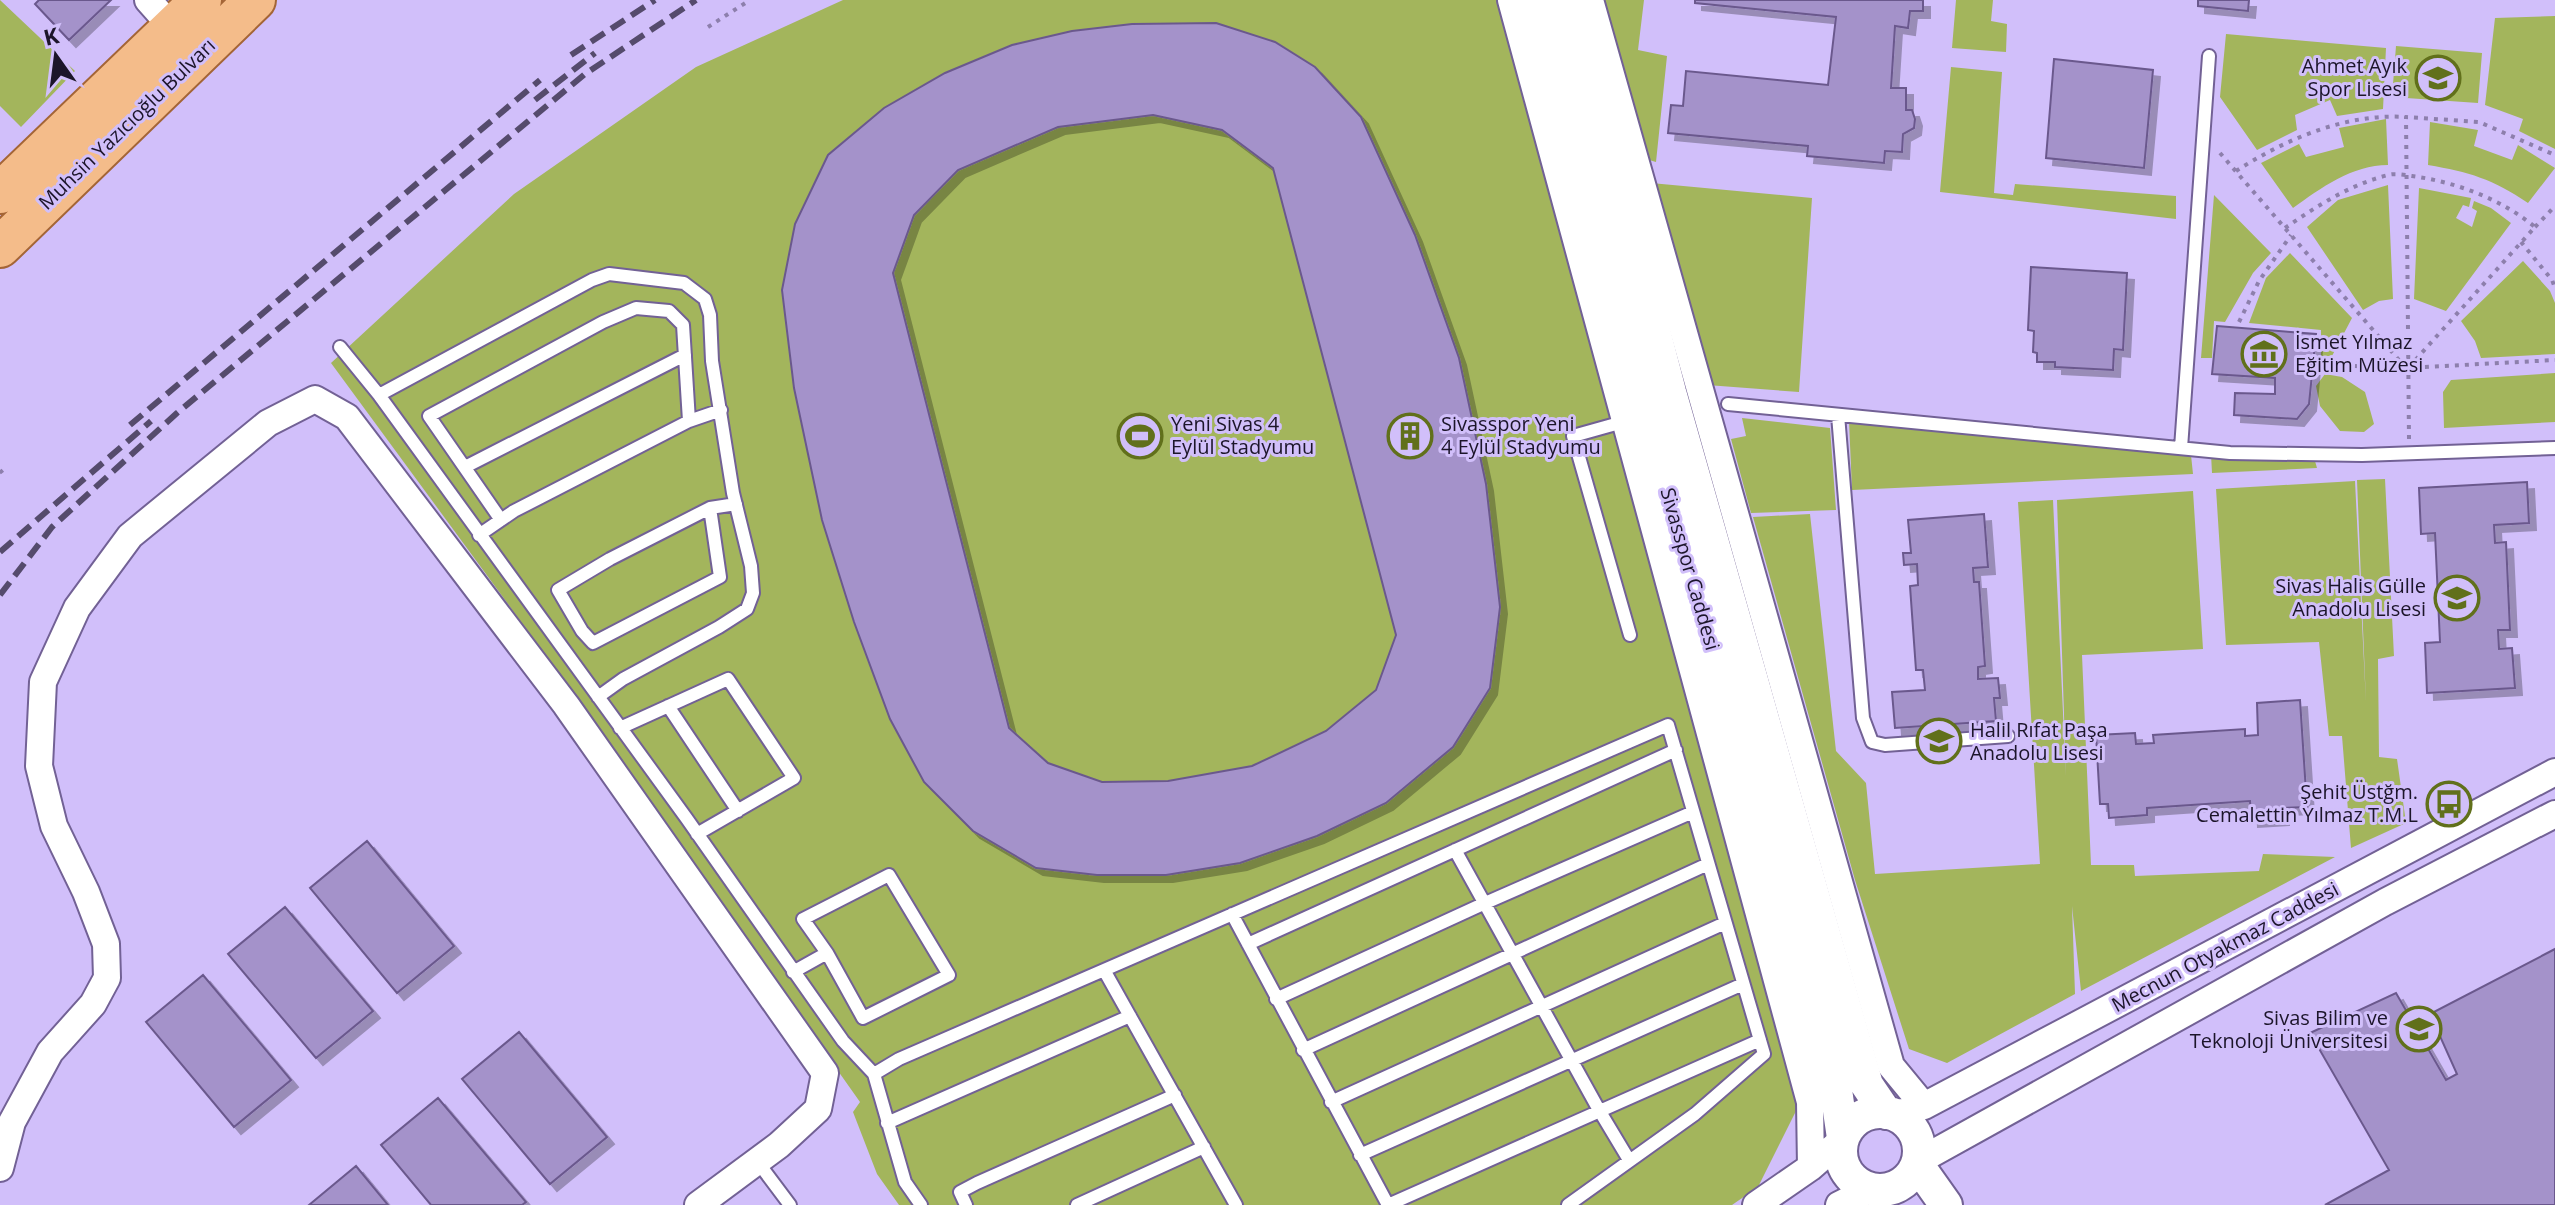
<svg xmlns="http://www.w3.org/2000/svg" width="2555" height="1205" viewBox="0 0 2555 1205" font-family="'Open Sans',sans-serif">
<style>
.green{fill:#a3b55c}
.building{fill:#a492ca;stroke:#6b598d;stroke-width:2;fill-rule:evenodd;filter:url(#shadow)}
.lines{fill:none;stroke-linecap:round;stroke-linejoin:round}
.service-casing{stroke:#726195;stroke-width:16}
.minor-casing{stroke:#726195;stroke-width:30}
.tertiary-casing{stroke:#726195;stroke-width:36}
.primary-casing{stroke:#a46536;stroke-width:44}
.path{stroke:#8d7fac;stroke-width:4;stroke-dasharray:4 6;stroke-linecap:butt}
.service{stroke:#fff;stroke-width:12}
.minor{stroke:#fff;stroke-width:26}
.tertiary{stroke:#fff;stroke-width:32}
.primary{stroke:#f4bc8a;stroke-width:40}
.rail{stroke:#554b6c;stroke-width:6;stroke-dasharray:16 8;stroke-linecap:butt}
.labels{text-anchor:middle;stroke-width:6;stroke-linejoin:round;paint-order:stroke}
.poi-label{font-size:20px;fill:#1c152a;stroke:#d1bffa;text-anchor:end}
.street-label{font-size:20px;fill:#1c152a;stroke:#d1bffa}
</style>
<defs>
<filter id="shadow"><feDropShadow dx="7" dy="7" stdDeviation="0" flood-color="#0004"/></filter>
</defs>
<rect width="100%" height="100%" fill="#d1bffa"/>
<!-- green -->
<path class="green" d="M0,0L75,71L21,127L0,106Z
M843,0H1502L1805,1093L1758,1187L1732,1205H899L877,1174L853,1112L860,1102L508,604L331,363L514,194L696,67Z
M1596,0H1644L1638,50L1667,56L1656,162L1642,158Z
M1956,0H1993L1991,21L2007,24L2006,52L1952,48Z
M2555,16V149L2519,131L2523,119L2485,105L2495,18Z
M2226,34L2386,48L2383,109L2337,116L2330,100L2295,115L2297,130L2257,150L2220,97Z
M2396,46L2482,53L2478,103L2392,97Z
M1951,67L2002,72L1994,193L2013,195L2015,184L2176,196V219L1940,192Z
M2386,119L2388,165C2352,165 2321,188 2293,208L2261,163L2299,144L2306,157L2344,147L2339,128Z
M2430,122L2478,130L2474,146L2512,160L2518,145L2555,168L2528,203C2493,179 2469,172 2428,165Z
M1651,183L1812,198L1799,392L1707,385Z
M2388,185L2393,299L2379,301L2363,310L2307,227L2338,200Z
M2419,188L2471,198L2469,207L2463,205L2456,218L2472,227L2477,211L2472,208L2474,201L2491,208L2511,223L2446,311L2414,299Z
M2214,195L2271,253L2253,273L2225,322L2214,321L2212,358H2201Z
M2290,253L2352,318L2332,356H2321V330L2249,323L2266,278Z
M2523,261L2550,291L2555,303V354L2481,358L2475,341L2461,321Z
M2555,373V422L2444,428L2443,392L2451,380Z
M2325,374L2342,377L2365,392L2374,424L2364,432L2340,431L2320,406L2316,386Z
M1742,418L1830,428L1836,510L1751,513L1731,439L1746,436Z
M1849,421L2191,455L2193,474L1852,490Z
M2211,454L2315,461L2317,468L2212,473Z
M2385,479L2394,656L2378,659L2379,757L2397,759L2406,823L2351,848L2342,736H2329L2319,642L2226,645L2216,489L2355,481L2366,703L2357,480Z
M2193,491L2203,649L2082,655L2091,865H2134L2135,876L2259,871L2263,854L2335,857L2081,991L2072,906L2075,994L1947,1063L1909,1049L1855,880L1753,517L1810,514L1836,751L1866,783L1875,874L2040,864L2018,502L2053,500L2066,776L2057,500Z"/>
<!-- building -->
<path class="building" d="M39,0H111L69,40L35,4Z
M1695,0H1923V11H1910L1908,28L1895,26L1891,88H1906V110H1912L1915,119L1914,128L1903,134L1902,152L1885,151L1884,163L1807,156L1808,146L1668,133L1671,105L1683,106L1686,71L1828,85L1836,17L1695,3Z
M2198,0H2249L2248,11L2198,6Z
M1216,23L1275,42L1315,67L1361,117L1415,235L1459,358L1486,484L1500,607L1490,688L1453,747L1386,803L1317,836L1240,863L1166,875H1097L1036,868L973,831L924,782L890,719L854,622L822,520L794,388L782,290L795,224L828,155L884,108L945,73L1012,45L1072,31L1132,24ZM1153,115L1222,130L1273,168L1396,635L1376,690L1326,731L1252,766L1168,781L1102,782L1048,763L1009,728L893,273L914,215L958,170L1058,127Z
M2054,59L2153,70L2144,168L2046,158Z
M2031,267L2127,273L2123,350L2114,349L2113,370L2055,367V362H2037V353L2033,352L2034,331L2028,330Z
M2217,326L2316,334L2309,404L2297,419L2234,415L2235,393L2275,394V378L2212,374Z
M2527,482L2529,523L2494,525L2495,543L2506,542L2510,630H2498L2499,649L2512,648L2515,688L2427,693L2425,643L2440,642L2435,533L2421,534L2419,488Z
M1984,514L1988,567L1973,568L1974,582H1979L1985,666L1978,667V679L1998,678L2000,698H1994L1996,721L1895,728L1892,692L1925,690L1923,670H1916L1910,586L1918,585L1917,564L1904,565L1903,553H1911L1908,520Z
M2300,700L2307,807L2282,808V818L2251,820L2250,801L2147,808V815L2109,818L2108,804H2100L2096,735L2135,733L2136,744L2154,743L2153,735L2245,729V736L2258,735L2257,703Z
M367,841L454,946L397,993L310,888Z
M285,907L373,1011L316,1058L228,954Z
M2555,949V1205H2325L2389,1170L2310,1033L2396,993L2446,1080L2457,1074L2430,1014Z
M203,975L291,1080L234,1127L146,1022Z
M519,1032L607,1137L550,1184L462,1079Z
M438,1098L526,1202L522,1205H431L381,1145Z
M356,1166L388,1205H309Z"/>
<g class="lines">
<!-- service casing -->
<g class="service-casing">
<path id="service" d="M340,347L379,395L687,819L843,1041L874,1074
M379,395L592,280L609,274L684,283L705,299L710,315L712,361L733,493L751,566L753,593L747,609L719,627L623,679L598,697
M1728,404L2230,453L2362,455L2555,448
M1838,415L1863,718L1872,742L1885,745L2008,736
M1623,422L1573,436L1630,635
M2181,448L2209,56
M465,467L685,355
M710,508L720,577L593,643L582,631L558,590L610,559L710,508L736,504
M501,520L429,416L603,322L636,308L669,311L683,325L689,421
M479,535L514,511L689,421L721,410
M668,706L738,811
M620,728L728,679L794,778L697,834
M1455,850L1599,1110L1629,1160
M1232,914L1388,1205
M1248,944L1676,750
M1104,970L1236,1205
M793,972L827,953L803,919L889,875L949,975L863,1018L827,953
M1276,999L1483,904L1693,812
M1303,1050L1708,864
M1331,1102L1725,923
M887,1123L1130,1016
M1360,1155L1743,984
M757,1161L790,1205
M921,1205L905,1182L874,1074L899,1059L1668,725L1764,1054L1695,1114L1568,1205
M966,1205L960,1192L977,1183L1175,1095
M1077,1205L1204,1147
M1388,1205L1760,1040"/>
</g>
<!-- minor casing -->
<g class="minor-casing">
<path id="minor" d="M148,0L172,27
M1511,0L1810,1102L1811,1167
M1590,0L1891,1066L1924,1106
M1893,1115L1924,1106L2555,772
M1917,1162L2385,902L2555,814
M0,1168L12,1122L50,1052L93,1004L107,978L106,944L86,892L54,826L39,766L43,682L77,608L130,536L268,423L315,399L347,417L566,705L825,1073L818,1109L779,1145L698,1205
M1756,1205L1811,1167L1843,1139
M1839,1205L1871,1189"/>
</g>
<!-- tertiary casing -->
<g class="tertiary-casing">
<path id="tertiary" d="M1538,0L1640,397L1818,1024L1836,1090L1843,1138
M1568,0L1670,392L1867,1085L1886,1113
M1841 1151a39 39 0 1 1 78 0a39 39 0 1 1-78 0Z
M1917,1164L1946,1205"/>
</g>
<!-- primary casing -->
<g class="primary-casing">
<path id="primary" d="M0,193L201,0
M0,247L255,0"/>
</g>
<!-- path -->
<path class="path" d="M708,27L750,0
M2220,153L2405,367
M2236,171C2286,139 2346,113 2406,117
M2535,227L2555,206
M2285,228C2317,206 2349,185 2388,175C2395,173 2404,175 2412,176C2456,182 2501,199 2535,227L2409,367
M2521,242L2552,280L2555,288
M2239,322L2259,281L2291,235
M2325,365L2407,368L2555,360
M2409,439L2406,117L2479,122L2555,155
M0,470L4,475"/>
<!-- service -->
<use href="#service" class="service"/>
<!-- minor -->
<use href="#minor" class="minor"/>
<!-- tertiary -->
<use href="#tertiary" class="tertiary"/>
<!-- primary -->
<use href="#primary" class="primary"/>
<!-- rail -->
<path class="rail" d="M571,55L655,0
M535,100L595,53
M130,425L540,80
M0,552L151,421
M0,595L52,527L177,413L585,74L696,0"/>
</g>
<!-- icons -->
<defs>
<g id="school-ring" transform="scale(2.3)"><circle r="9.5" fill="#d1bffa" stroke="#61701b" stroke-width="1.5"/><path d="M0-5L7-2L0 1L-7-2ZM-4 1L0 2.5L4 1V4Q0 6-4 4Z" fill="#61701b"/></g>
<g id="museum-ring" transform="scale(2.3)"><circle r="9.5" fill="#d1bffa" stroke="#61701b" stroke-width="1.5"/><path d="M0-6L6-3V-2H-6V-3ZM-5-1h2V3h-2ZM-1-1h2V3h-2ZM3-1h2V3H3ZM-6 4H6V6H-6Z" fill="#61701b"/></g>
<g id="stadium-ring" transform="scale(2.3)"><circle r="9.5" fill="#d1bffa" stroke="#61701b" stroke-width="1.5"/><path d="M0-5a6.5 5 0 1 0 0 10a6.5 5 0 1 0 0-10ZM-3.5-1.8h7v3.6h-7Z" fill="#61701b"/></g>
<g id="building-ring" transform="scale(2.3)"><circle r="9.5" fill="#d1bffa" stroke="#61701b" stroke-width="1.5"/><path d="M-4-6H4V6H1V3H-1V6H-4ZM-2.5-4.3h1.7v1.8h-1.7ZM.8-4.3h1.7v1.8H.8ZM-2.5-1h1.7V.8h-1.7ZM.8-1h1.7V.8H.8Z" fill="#61701b"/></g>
<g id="bus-ring" transform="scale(2.3)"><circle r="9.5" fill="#d1bffa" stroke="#61701b" stroke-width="1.5"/><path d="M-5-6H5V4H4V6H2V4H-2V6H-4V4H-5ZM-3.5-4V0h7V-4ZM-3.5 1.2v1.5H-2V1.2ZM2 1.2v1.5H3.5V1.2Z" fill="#61701b"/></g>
<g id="university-ring" transform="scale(2.3)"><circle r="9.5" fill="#d1bffa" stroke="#61701b" stroke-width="1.5"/><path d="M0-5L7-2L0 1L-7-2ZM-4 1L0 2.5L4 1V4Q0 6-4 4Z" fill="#61701b"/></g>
</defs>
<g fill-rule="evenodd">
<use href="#school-ring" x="2438" y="78"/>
<use href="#museum-ring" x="2264" y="354"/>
<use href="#stadium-ring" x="1140" y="436"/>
<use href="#building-ring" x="1410" y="436"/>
<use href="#school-ring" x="2457" y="598"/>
<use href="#school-ring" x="1939" y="741"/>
<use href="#bus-ring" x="2449" y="804"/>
<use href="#university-ring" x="2419" y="1029"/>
</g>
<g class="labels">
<!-- poi labels -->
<g class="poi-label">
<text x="2407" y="73">Ahmet Ayık<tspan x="2407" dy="23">Spor Lisesi</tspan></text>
<text x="2295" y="349" text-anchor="start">İsmet Yılmaz<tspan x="2295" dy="23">Eğitim Müzesi</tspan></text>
<text x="1171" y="431" text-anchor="start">Yeni Sivas 4<tspan x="1171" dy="23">Eylül Stadyumu</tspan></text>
<text x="1441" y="431" text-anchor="start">Sivasspor Yeni<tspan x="1441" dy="23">4 Eylül Stadyumu</tspan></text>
<text x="2426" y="593">Sivas Halis Gülle<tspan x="2426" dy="23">Anadolu Lisesi</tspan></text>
<text x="1970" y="737" text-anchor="start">Halil Rıfat Paşa<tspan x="1970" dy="23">Anadolu Lisesi</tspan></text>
<text x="2418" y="799">Şehit Üstğm.<tspan x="2418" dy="23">Cemalettin Yılmaz T.M.L</tspan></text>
<text x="2388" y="1025">Sivas Bilim ve<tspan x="2388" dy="23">Teknoloji Üniversitesi</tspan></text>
</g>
<!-- street labels -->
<g class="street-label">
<text transform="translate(127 124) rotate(-44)" y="7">Muhsin Yazıcıoğlu Bulvarı</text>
<text transform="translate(1690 569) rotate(74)" y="7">Sivasspor Caddesi</text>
<text transform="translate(2225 947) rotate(-28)" y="7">Mecnun Otyakmaz Caddesi</text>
</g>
</g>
<!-- north arrow -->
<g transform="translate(56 56) rotate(346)" stroke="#d1bffa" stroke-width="6" paint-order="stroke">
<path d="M0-6L14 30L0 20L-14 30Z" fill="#1c152a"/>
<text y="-12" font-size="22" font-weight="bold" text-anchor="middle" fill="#1c152a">K</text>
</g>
</svg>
